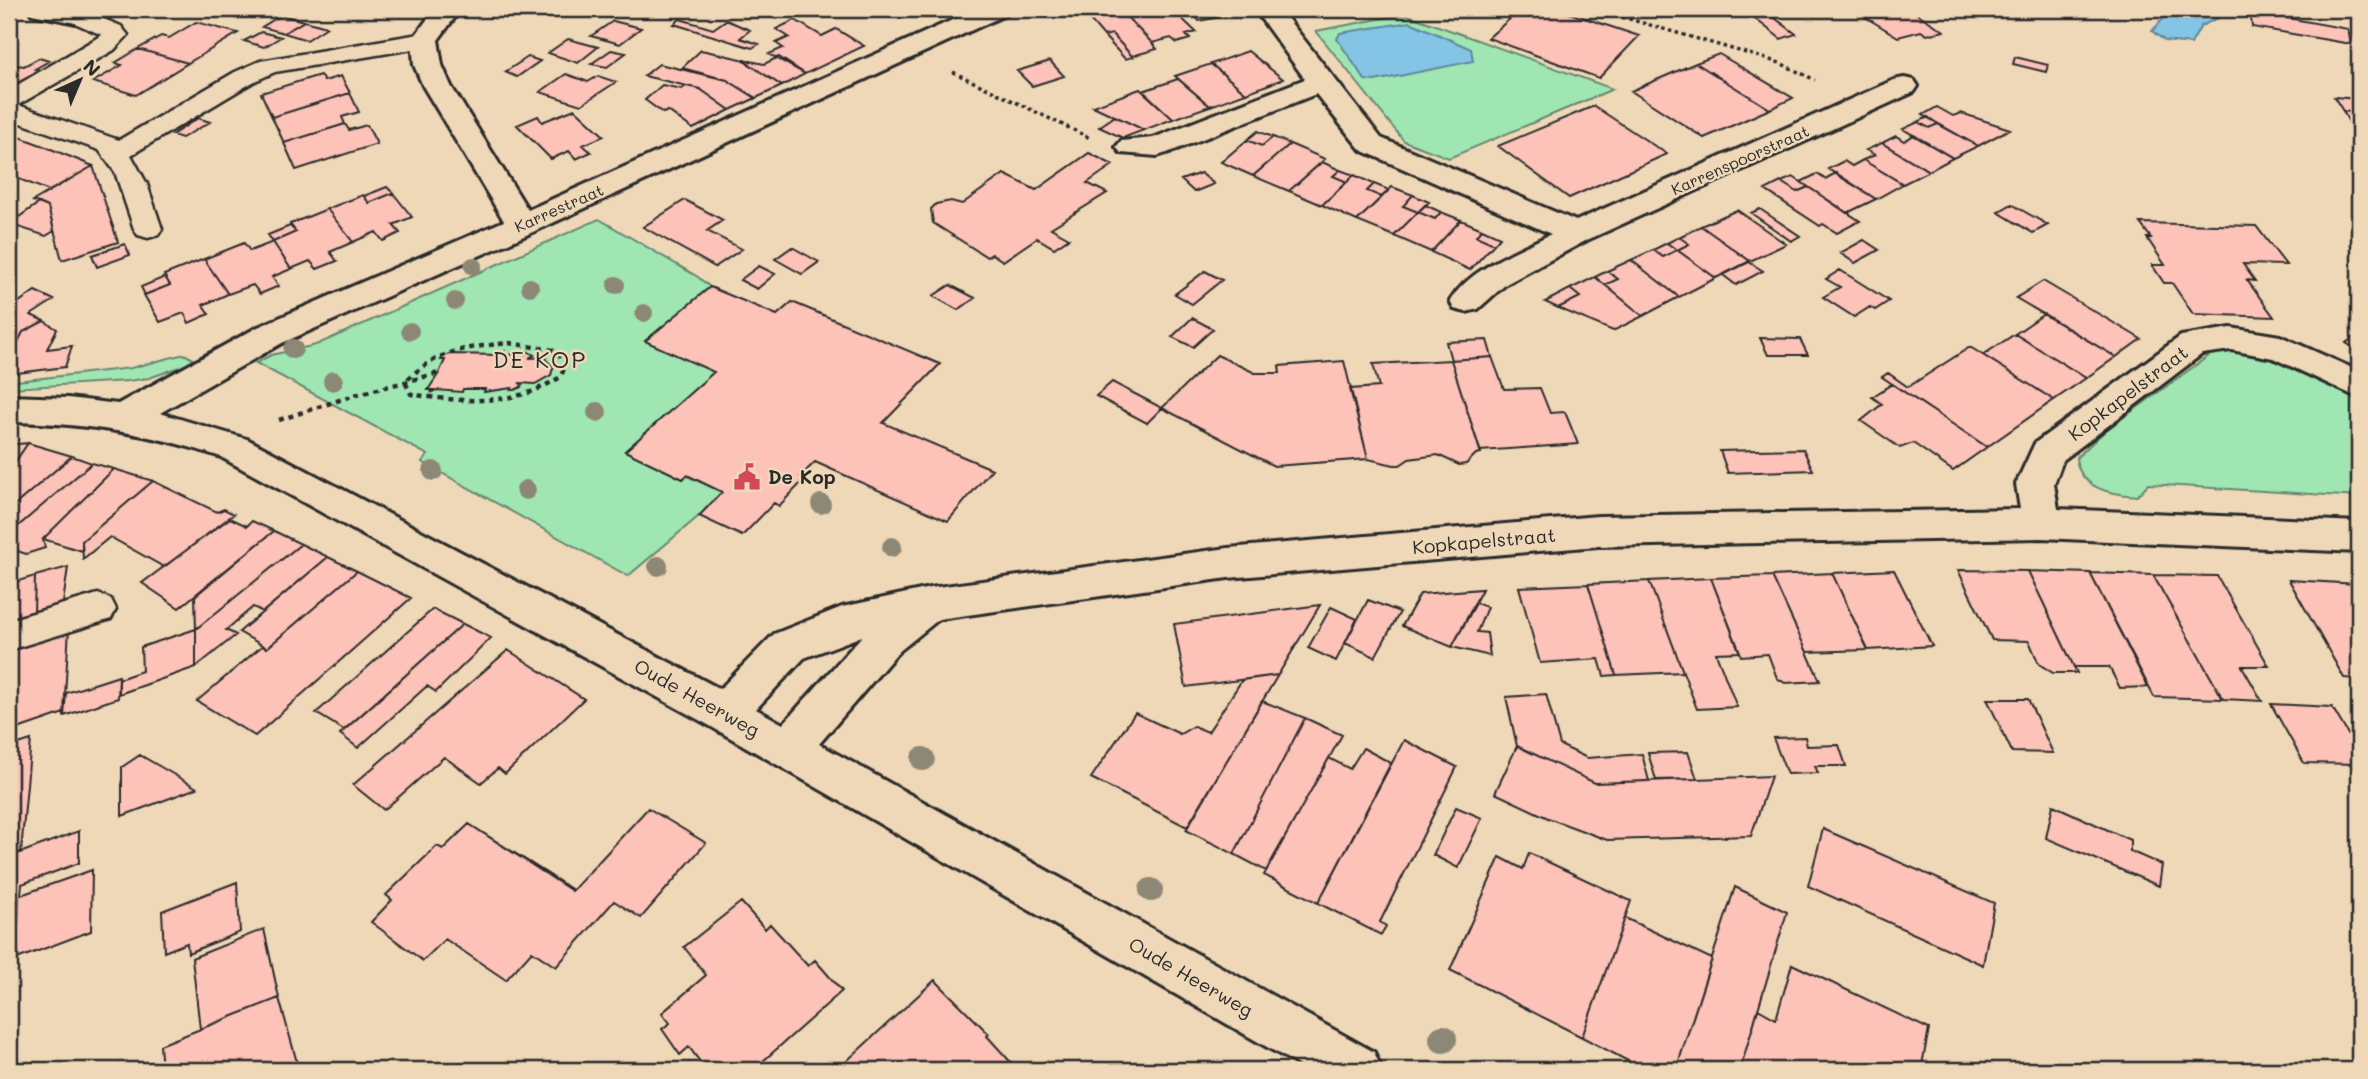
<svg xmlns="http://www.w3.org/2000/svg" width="2368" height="1079" viewBox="0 0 2368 1079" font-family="Mali,sans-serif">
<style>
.green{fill:#9fe6b3;stroke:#65886f;stroke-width:2}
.water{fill:#84c4e5;stroke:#60879b;stroke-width:2}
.building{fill:#fdc2b8;stroke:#2b2b2b;stroke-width:2}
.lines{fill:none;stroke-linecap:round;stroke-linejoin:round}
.service-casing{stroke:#2b2b2b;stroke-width:5}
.minor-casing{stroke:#2b2b2b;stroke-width:6}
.path-far1{stroke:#2b2b2b;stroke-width:3.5;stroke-dasharray:3.5 3.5;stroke-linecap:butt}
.path{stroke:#2b2b2b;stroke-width:4.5;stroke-dasharray:5 5;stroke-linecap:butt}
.service{fill:#efd8b8;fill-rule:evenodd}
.minor{fill:#efd8b8;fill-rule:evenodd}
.tree{fill:#8d8875}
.labels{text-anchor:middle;stroke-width:5;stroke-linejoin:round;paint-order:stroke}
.far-street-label{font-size:16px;fill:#2b2b2b;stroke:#efd8b8}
.street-label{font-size:19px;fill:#2b2b2b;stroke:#efd8b8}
.poi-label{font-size:19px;font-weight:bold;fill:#2b2b2b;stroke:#efd8b8;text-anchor:start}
.quarter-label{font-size:23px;letter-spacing:2px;fill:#2b2b2b;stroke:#efd8b8}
</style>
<rect width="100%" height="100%" fill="#efd8b8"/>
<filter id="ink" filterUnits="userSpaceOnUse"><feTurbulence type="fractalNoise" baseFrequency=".0143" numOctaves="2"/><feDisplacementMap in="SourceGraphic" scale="14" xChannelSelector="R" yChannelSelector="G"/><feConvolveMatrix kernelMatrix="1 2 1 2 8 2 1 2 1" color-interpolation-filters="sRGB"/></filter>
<g filter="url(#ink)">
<!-- green -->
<path class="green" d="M1405,14L1613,89L1449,158L1404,141L1316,31Z
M599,219L698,277L710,287L646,341L714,372L625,451L683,479L687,476L722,492L699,516L628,576L422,462L428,455L256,363L271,355L316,345Z
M2234,345L2301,366L2359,399V497L2148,484L2137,496C2110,494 2080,489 2076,458L2105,431L2214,352Z
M184,354L197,361L149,378L128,381L12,388L17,381L131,368Z"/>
<!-- water -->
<path class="water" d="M2155,9H2214L2220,17L2201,26L2191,44L2165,41L2152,31L2163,19Z
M1410,22L1471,49L1473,61L1375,81L1365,80L1337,39L1340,33Z"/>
<!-- building -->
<path class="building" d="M217,9H257L238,19L213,11Z
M1119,9H1172L1196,32L1186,35L1190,39L1177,43L1171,38L1152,43Z
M1202,9H1231L1236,14L1199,21L1192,11Z
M1521,9H1557L1639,36L1599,78L1488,38Z
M1763,9L1796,34L1781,39L1745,11Z
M1852,9H1910L1944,31L1927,35L1921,31L1898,37Z
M2250,11L2348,29L2351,44L2252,27Z
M1122,12L1152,43L1157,49L1132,56L1112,34L1104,36L1090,20Z
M281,15L304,21L284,33L262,27Z
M680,19L713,29L726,20L750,30L740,38L759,44L752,48L674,24Z
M795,20L822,36L836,29L864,46L805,74L769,54L783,48L776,43L789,37L776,29Z
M304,21L327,27L307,40L284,33Z
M613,21L641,28L620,44L591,36Z
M196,22L238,33L188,63L138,49L161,36L169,38Z
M261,32L281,37L264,47L244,41Z
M1112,34L1132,56L1133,57L1125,59L1104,36Z
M568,39L598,47L578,63L548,53Z
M138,49L188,63L136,95L93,82L122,65L115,63Z
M611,50L626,53L607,67L591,64Z
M701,50L741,59L782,86L756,98L727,80L682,68Z
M1248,51L1283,79L1246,93L1211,64Z
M1719,54L1793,98L1770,109L1696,63Z
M528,57L540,61L517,77L505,72Z
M779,57L805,74L782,86L741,59L764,64Z
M2015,57L2048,65L2046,72L2013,64Z
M39,58L49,61L35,69L45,72L9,93V64L24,66Z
M1050,61L1064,76L1032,86L1017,71Z
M1696,63L1770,109L1704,138L1631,91Z
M659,64L727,80L756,98L730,110L700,89L644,76Z
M1211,64L1246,93L1210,106L1175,76Z
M566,74L588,82L598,76L616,82L581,105L540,92Z
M320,75L324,81L341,76L350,93L272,117L261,93Z
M1178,79L1210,106L1173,119L1143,91Z
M662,85L682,89L686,86L700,89L730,110L693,129L668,111L663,113L645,100Z
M1140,89L1173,119L1144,130L1093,106Z
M350,93L359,112L342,117L345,124L284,143L272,117Z
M2334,97L2359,99V113L2343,111Z
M1594,106L1667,154L1569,198L1498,146Z
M1937,107L1953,116L1961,113L2010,129L1978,146L1923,115Z
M575,109L604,136L583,145L591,152L576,159L569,151L551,159L517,125L538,116L542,122Z
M2343,111L2359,113V125L2350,124Z
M1115,116L1144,130L1123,138L1099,127Z
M1928,117L1938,124L1929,128L1918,122Z
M198,118L210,122L182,138L172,135Z
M1918,122L1929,128L1938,124L1978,146L1953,158L1903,129Z
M345,124L349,130L367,125L377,144L296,170L284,143Z
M1258,131L1260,132L1273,137L1262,146L1247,140Z
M9,133L41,145L93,166L49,191L9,175Z
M1914,135L1953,158L1929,171L1882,143L1896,136L1904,141Z
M1273,137L1290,144L1253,176L1221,162L1247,140L1262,146Z
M1882,143L1929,171L1903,184L1863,160L1875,155L1866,150Z
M1290,144L1325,159L1289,191L1253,176Z
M1290,144L1325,159L1289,191L1253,176Z
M1089,153L1113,165L1087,183L1107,193L1051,228L1069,238L1054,248L1037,238L1003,261L992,254L987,257L933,223L931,209L936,204L951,201L962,204L1004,174L1036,190Z
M1863,160L1903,184L1876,199L1828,169L1844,161L1852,166Z
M1322,162L1340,170L1333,176L1347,182L1322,205L1289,191Z
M1322,162L1340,170L1333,176L1347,182L1322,205L1289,191Z
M93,166L118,242L62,260L48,207L33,201Z
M1340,170L1354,175L1347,182L1333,176Z
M1340,170L1354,175L1347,182L1333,176Z
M1201,173L1214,184L1194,192L1181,180Z
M1836,173L1876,199L1847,213L1801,182L1817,174L1825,179Z
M1354,175L1374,184L1367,191L1382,197L1357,221L1322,205Z
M1354,175L1374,184L1367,191L1382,197L1357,221L1322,205Z
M1793,177L1801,182L1808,187L1797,192L1781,182Z
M1781,182L1797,192L1808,187L1860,221L1837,233L1823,224L1820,226L1765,190Z
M1374,184L1389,190L1382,197L1367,191Z
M1374,184L1389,190L1382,197L1367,191Z
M387,187L393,193L369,203L364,196Z
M1392,187L1413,195L1403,206L1418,212L1394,236L1357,221Z
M1392,187L1413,195L1403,206L1418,212L1394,236L1357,221Z
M393,193L412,217L393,225L400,233L383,241L376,232L353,242L327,209L363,195L369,203Z
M1413,195L1429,202L1418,212L1403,206Z
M1413,195L1429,202L1418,212L1403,206Z
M685,200L723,220L707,231L742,249L715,267L643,227Z
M39,203L48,207L54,231L46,236L9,224Z
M2012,204L2020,209L2048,225L2033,233L1998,212Z
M1425,205L1441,212L1435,219L1418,212Z
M1425,205L1432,208L1441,212L1435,219L1418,212Z
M327,209L353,242L330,252L337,261L317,269L310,261L291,269L273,242L296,232L290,224Z
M1760,209L1800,236L1791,241L1751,213Z
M1737,210L1786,244L1750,261L1701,226Z
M1418,212L1435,219L1441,212L1461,220L1431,252L1394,236Z
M1418,212L1435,219L1441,212L1461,220L1431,252L1394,236Z
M1461,220L1482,229L1476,236L1494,244L1470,270L1431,252Z
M1461,220L1482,229L1476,236L1494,244L1470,270L1431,252Z
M2140,223L2256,226L2286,265L2243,264L2255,281L2247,280L2274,317L2193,314L2172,283H2164L2152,265H2165L2147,238H2151Z
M290,226L296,232L273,242L268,235Z
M1701,226L1750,261L1716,278L1677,250L1689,244L1679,237Z
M1482,229L1500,237L1494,244L1476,236Z
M1482,229L1500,237L1494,244L1476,236Z
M1679,237L1689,244L1677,250L1667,243Z
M1864,240L1879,250L1855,263L1840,253Z
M273,242L291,269L272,277L279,286L260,294L253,285L228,294L204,259L244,243L250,251Z
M1667,243L1677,250L1663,257L1653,250Z
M125,244L130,255L97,267L92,255Z
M792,247L819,262L802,274L775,259Z
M1653,250L1663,257L1677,250L1716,278L1679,297L1631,260Z
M204,259L228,294L203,305L209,314L189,323L184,313L160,322L144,295L170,285L164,275Z
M1631,260L1679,297L1643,316L1605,285L1618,279L1607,271Z
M1749,262L1763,271L1736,285L1723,275Z
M759,266L775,274L757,289L740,280Z
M1840,270L1889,301L1875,310L1870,307L1854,317L1823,297L1840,287L1826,279Z
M1205,271L1222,280L1192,304L1175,294Z
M1205,271L1222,280L1192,304L1175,294Z
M1607,271L1618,279L1605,285L1595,277Z
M165,277L170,285L145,295L141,287Z
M1595,277L1605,285L1643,316L1613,331L1558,308L1580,297L1570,289Z
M2043,281L2141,339L2116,357L2016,298Z
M950,285L975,298L958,310L933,296Z
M710,287L777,315L792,302L940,364L883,423L992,469L948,521L815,462L801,476L806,478L779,506L774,503L742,536L699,516L722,492L687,475L683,479L625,451L714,372L645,341Z
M710,287L777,315L792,302L940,364L883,423L992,469L948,521L815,462L801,476L806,478L779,506L774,503L742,536L699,516L722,492L687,475L683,479L625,451L714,372L645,341Z
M1570,289L1580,297L1558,308L1545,302Z
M35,291L54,300L31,315L44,321L23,332L9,360V309Z
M2044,314L2116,357L2086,378L2015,334Z
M1192,318L1213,329L1193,347L1172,337Z
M1192,318L1213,329L1193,347L1172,337Z
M44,321L57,329L47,349L72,346L65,367L9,374V360L23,332Z
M2359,333V351L2346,343Z
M2015,334L2086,378L2054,400L1983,355Z
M1760,338L1800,339L1808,355H1768Z
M1487,340L1492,357L1451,360L1446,342Z
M1970,347L2054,400L1987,447L1882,377L1888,373L1908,387Z
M527,351L534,355L529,358L546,357L545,359L551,365H554L551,375L535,384L519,383L522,384L521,387L515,390H511L512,388L484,392L485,389H463L462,392L436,390L431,393L433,390H428L439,373L445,360H441L442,358L449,354L500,355L504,352L503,355L525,354Z
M1217,355L1255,373H1280L1279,366L1344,361L1368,459L1274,466L1162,408Z
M1492,357L1504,389L1540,388L1550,413L1565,412L1578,444L1480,451L1451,360Z
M1451,360L1481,453L1476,454L1466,464L1459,465L1438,455L1409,459L1400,465H1394L1368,459L1350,389L1379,387L1373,364Z
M1112,382L1162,408L1147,423L1096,396Z
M1892,384L1987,447L1953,471L1913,443L1900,448L1861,421L1882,404L1872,397Z
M28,443L72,456L9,510V471Z
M28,443L9,471V445Z
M1803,449L1813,470L1728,473L1720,451Z
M72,456L92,463L9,534V510Z
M92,463L114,469L43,539L45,548L26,554L9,548V534Z
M114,469L153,481L82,541V551L43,539Z
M153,481L217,512L224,509L234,514L164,567L110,537L83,559L82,541Z
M230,518L247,526L252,521L274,531L179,608L142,583Z
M274,531L301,544L196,629L195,596Z
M301,544L328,557L263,612L253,607L226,630L236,635L196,667V629Z
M328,557L357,571L267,648L239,632Z
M68,567L63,603L34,612L35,576Z
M1894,570L1932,646L1868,650L1832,573Z
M1958,570L2028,571L2077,673H2053L2039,664L2029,641L1992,640Z
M357,571L411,598L255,736L197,701L262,646L267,648Z
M2028,571L2090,573L2148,687L2120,688L2109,667H2074Z
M1832,573L1868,650L1807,652L1772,576Z
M2090,573L2153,575L2223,699L2154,697Z
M2153,575L2217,576L2269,666H2242L2262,701L2223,699Z
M35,576L34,612L9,619L11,583Z
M1772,576L1807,652L1820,681L1785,683L1777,678L1768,654L1741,656L1711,578Z
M1711,578L1740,652L1716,653L1737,707L1697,709L1649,581Z
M2289,580L2358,584L2359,679L2344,678Z
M1649,581L1683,672L1616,675L1588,584Z
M1588,584L1616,675L1604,676L1599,659L1540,663L1519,587Z
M1482,589L1452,647L1402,626L1420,594Z
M1368,600L1400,612L1375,657L1345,643Z
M1476,603L1487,607L1477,632L1487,633L1490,656L1452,647Z
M1320,605L1278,675L1186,687L1174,624Z
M1331,607L1357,619L1336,661L1308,648Z
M433,609L463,624L344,730L316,713Z
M463,624L491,638L436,692L427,686L358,748L340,734Z
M69,628L64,713L9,732V649Z
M196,629V667L119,694V679L142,671L141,647Z
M508,650L584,699L505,774L498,768L481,783L444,757L384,810L353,785Z
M508,650L584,699L505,774L498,768L481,783L444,757L384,810L353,785Z
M1278,675L1187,827L1091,778L1135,713L1180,734L1194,726L1208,732L1242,680Z
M119,676L118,698L64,716L66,693Z
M1546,694L1560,745L1587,758L1642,754L1649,781L1595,783L1517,746L1506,697Z
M1987,699H2028L2053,753L2012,752Z
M1262,701L1305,718L1234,854L1186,830Z
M2271,704L2332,707L2359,753V764L2304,763Z
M1305,718L1342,735L1266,871L1234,854Z
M1805,737L1807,746L1839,745L1846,766H1815L1818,773L1787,774L1773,738Z
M31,740L21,852L9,857V747Z
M1404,740L1457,767L1380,922L1386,926L1381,935L1318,903Z
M1517,746L1595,783L1771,776L1751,836L1607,840L1548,818L1495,793Z
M1363,748L1391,763L1318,903L1264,875L1329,758L1350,769Z
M1688,752L1697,779L1656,780L1648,753Z
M140,755L197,788L122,816V767Z
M2053,805L2130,840V851L2162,865L2159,886L2046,838Z
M1456,807L1482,818L1458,868L1433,855Z
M648,808L706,843L641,918L614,901L556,967L532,951L506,980L445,939L423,961L371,922L392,900L386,895L437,846L443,849L469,824L573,890Z
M648,808L706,843L641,918L614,901L556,967L532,951L506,980L445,939L423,961L371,922L392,900L386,895L437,846L443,849L469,824L572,891Z
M1823,829L1994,903L1983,965L1808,886Z
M79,831V863L22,884L21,895L92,870L91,931L9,962L11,926L18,924L19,898L9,902V857Z
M1529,853L1631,901L1582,1037L1450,970L1500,857L1523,869Z
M237,882L240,932L188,953L187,943L164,952L162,911Z
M1735,887L1787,912L1740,1070H1676Z
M741,902L765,929L770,924L808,966L815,960L842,991L753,1070H699L703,1066L689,1047L680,1055L662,1029L670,1023L662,1013L706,975L684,947Z
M1625,918L1712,959L1676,1070H1645L1582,1037Z
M264,929L279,998L200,1029L192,958Z
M1792,964L1929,1029L1921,1070H1740L1758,1009L1776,1019Z
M935,980L989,1034L987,1036L1016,1068L1014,1070H841L839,1068Z
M279,998L298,1066L287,1070H162L160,1045Z"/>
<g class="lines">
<!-- service casing -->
<g class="service-casing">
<path id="service" d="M79,9L121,26L128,35L114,50L18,105L119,140L235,72L260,61L425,33L434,35L437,40L434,45L425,47L275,72L253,82L131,155L147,184L162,229L158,235L148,238L138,235L134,229L115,172L99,150L9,119V90L102,35L68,20L64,15L68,10Z
M98,594L111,599L116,609L111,619L9,650V620Z"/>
</g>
<!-- minor casing -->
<g class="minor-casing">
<path id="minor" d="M28,9H123L119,14L76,23L32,14Z
M435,9H461L438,40L442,65L451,86L528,210L977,9H1011L1007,14L533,232L282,343L160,413L247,439L720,689L774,634L842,607L930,588L1228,548L1598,516L2020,509L2016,484L2035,443L2181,336L2231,328L2280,336L2359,371V398L2273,358L2231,350L2202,354L2063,460L2054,484L2058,509L2359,522V552L2041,538L1598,546L1228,578L939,619L897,653L819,744L1374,1052L1382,1070H1307L710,726L221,457C151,433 83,423 9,422V396L68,398L118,404L258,327L504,221L423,86L414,65L412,40ZM862,636L783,724L756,709L804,658Z
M1254,9H1280L1381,138L1576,221L1894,80L1904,78L1914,80L1918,86L1914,92L1587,240L1506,284L1478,309L1466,312L1454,309L1450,301C1470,268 1518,251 1551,234L1361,150L1316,94L1167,153L1157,156L1121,153L1116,147L1121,141L1153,138L1305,79Z"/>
</g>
<!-- path-far1 -->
<path class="path-far1" d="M1595,9L1780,63L1815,80
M953,72L1090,138"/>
<!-- path -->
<path class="path" d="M509,343L553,350L566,362L561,377C551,382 542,388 531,392C494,404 449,401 411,394L405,382C435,351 467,347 509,343Z
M279,420L355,395L439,373"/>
<!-- service -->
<use href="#service" class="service"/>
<!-- minor -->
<use href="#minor" class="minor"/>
</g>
<!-- trees -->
<g class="tree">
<circle cx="473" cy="266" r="9"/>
<circle cx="616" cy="285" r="9"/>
<circle cx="530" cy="287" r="9"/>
<circle cx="455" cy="301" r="9"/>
<circle cx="644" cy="313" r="9"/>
<circle cx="410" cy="331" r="9"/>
<circle cx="293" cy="349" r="10"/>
<circle cx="333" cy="381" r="10"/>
<circle cx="597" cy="412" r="10"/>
<circle cx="433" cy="471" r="10"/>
<circle cx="526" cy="490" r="10"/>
<circle cx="821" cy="504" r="10"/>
<circle cx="892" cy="547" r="10"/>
<circle cx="658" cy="566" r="10"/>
<circle cx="923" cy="759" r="12"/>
<circle cx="1151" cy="890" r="12"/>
<circle cx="1443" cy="1039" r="14"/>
</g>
</g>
<!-- icons -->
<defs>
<g id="civic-bare" transform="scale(2.1)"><path d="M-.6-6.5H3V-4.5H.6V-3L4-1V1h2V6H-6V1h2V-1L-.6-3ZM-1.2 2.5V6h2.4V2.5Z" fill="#d1495b" stroke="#efd8b8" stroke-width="2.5" paint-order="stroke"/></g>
</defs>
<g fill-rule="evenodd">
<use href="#civic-bare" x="747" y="477"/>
</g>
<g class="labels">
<!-- far-street labels -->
<g class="far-street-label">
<text transform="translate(1740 160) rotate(-24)" y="6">Karrenspoorstraat</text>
<text transform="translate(559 208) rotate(-24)" y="6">Karrestraat</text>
</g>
<!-- street labels -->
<g class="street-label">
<text transform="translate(2128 393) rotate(-37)" y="7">Kopkapelstraat</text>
<text transform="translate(1484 541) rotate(-5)" y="7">Kopkapelstraat</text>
<text transform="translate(697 698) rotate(29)" y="7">Oude Heerweg</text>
<text transform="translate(1191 977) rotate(30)" y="7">Oude Heerweg</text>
</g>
<!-- poi labels -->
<g class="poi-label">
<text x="768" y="484">De Kop</text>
</g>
<!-- quarter labels -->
<g class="quarter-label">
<text x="540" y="368">DE KOP</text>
</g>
</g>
<!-- margin -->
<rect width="2368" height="1079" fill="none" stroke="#efd8b8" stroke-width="35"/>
<rect x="18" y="18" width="2333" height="1044" fill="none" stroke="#2b2b2b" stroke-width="2.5" filter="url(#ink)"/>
<!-- north arrow -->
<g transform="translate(80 80) rotate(44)" stroke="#efd8b8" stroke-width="5" paint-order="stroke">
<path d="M0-5L12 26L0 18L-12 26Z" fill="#2b2b2b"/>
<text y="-10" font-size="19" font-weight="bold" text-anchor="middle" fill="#2b2b2b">N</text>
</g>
</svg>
